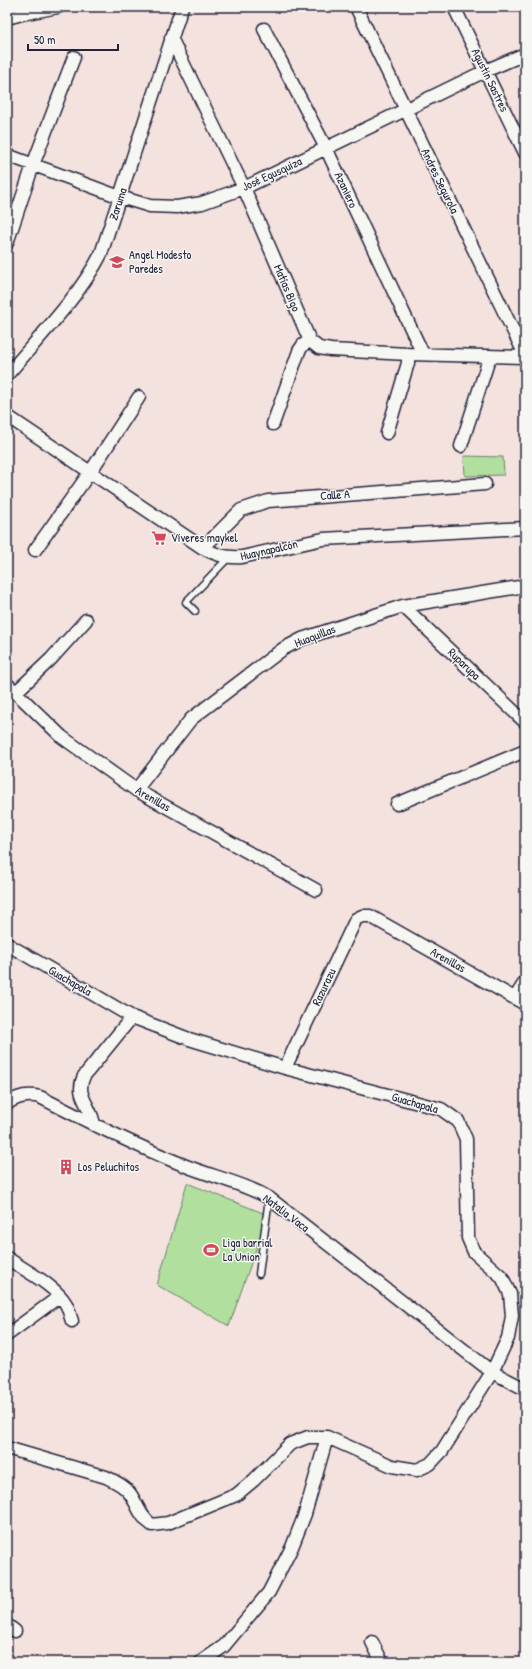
<svg xmlns="http://www.w3.org/2000/svg" width="532" height="1669" viewBox="0 0 532 1669" font-family="'Patrick Hand',sans-serif">
<style>
.green{fill:#b1df9e;stroke:#6a806c}
.lines{fill:none;stroke-linecap:round;stroke-linejoin:round}
.lane-casing{stroke:#22223b;stroke-width:9}
.street-casing{stroke:#22223b;stroke-width:15}
.lane{stroke:#f6f6f2;stroke-width:6}
.street{stroke:#f6f6f2;stroke-width:12}
.labels{text-anchor:middle;stroke-width:3;stroke-linejoin:round;paint-order:stroke}
.street-label{font-size:12px;fill:#22223b;stroke:#f6f6f2}
.poi-label{font-size:12px;fill:#22223b;stroke:#f6f6f2;text-anchor:start}
</style>
<rect width="100%" height="100%" fill="#f4e2de"/>
<filter id="ink" filterUnits="userSpaceOnUse"><feTurbulence type="fractalNoise" baseFrequency=".025" numOctaves="2"/><feDisplacementMap in="SourceGraphic" scale="8" xChannelSelector="R" yChannelSelector="G"/><feConvolveMatrix kernelMatrix="1 2 1 2 8 2 1 2 1" color-interpolation-filters="sRGB"/></filter>
<g filter="url(#ink)">
<!-- green -->
<path class="green" d="M464,456L503,457L504,475L465,476Z
M187,1183L268,1215L229,1326L157,1285Z"/>
<g class="lines">
<!-- lane casing -->
<g class="lane-casing">
<path id="lane" d="M195,611L186,602L228,558
M259,1274L269,1198"/>
</g>
<!-- street casing -->
<g class="street-casing">
<path id="street" d="M356,7L525,355
M454,7L525,153
M7,18L22,14L58,7
M264,29L326,148L423,354
M171,38L244,188L310,341L319,348L331,350L408,354L525,357
M7,155L120,197L150,206L177,207L202,203L244,188L485,71L525,54
M7,243L33,165L74,57
M7,375C38,338 79,297 101,254L182,7
M7,416L203,548C217,555 225,558 242,557L323,539L525,528
M273,424L299,351L303,345L310,341
M387,433L408,363V354
M461,446L490,356
M203,548L241,510L268,501L485,484
M35,550L93,468L139,397
M403,606L525,722
M7,684L62,737L136,790L316,890
M16,692L51,659L86,620
M136,790L191,719L283,649L302,639L403,606L525,586
M397,804L525,751
M7,944L132,1017L84,1076C74,1096 92,1106 94,1125
M515,998L525,982
M285,1068L356,919L362,916H370L525,1004
M7,1104C17,1096 27,1094 40,1097C88,1122 136,1146 186,1166C214,1177 243,1183 269,1198L492,1372L525,1389
M7,1258C24,1270 55,1285 66,1304C69,1309 70,1316 72,1321
M7,1335L60,1296
M7,1448L106,1477C116,1482 125,1486 131,1495C138,1506 141,1518 152,1525L168,1523L236,1495L254,1480L290,1444L308,1437H327L392,1466L417,1470L430,1464L442,1451L492,1372L508,1338L512,1316L510,1294L502,1277L474,1252L468,1238L466,1139L458,1121L441,1109L285,1068L189,1039L132,1017
M7,1625L15,1631
M372,1642L382,1662
M201,1662L224,1646L269,1592L292,1547L305,1514L327,1437"/>
</g>
<!-- lane -->
<use href="#lane" class="lane"/>
<!-- street -->
<use href="#street" class="street"/>
</g>
</g>
<!-- icons -->
<defs>
<g id="school-bare" transform="scale(1.2)"><path d="M0-5L7-2L0 1L-7-2ZM-4 1L0 2.5L4 1V4Q0 6-4 4Z" fill="#d1495b" stroke="#f6f6f2" stroke-width="2.5" paint-order="stroke"/></g>
<g id="supermarket-bare" transform="scale(1.2)"><path d="M-6-5.5h2.5l.6 2H6L4.5 2H-2.5L-4.4-4H-6ZM-1.5 3.2a1.3 1.3 0 1 0 .1 0ZM3 3.2a1.3 1.3 0 1 0 .1 0Z" fill="#d1495b" stroke="#f6f6f2" stroke-width="2.5" paint-order="stroke"/></g>
<g id="building-bare" transform="scale(1.2)"><path d="M-4-6H4V6H1V3H-1V6H-4ZM-2.5-4.3h1.7v1.8h-1.7ZM.8-4.3h1.7v1.8H.8ZM-2.5-1h1.7V.8h-1.7ZM.8-1h1.7V.8H.8Z" fill="#d1495b" stroke="#f6f6f2" stroke-width="2.5" paint-order="stroke"/></g>
<g id="stadium-bare" transform="scale(1.2)"><path d="M0-5a6.5 5 0 1 0 0 10a6.5 5 0 1 0 0-10ZM-3.5-1.8h7v3.6h-7Z" fill="#d1495b" stroke="#f6f6f2" stroke-width="2.5" paint-order="stroke"/></g>
</defs>
<g fill-rule="evenodd">
<use href="#school-bare" x="117" y="262"/>
<use href="#supermarket-bare" x="159" y="538"/>
<use href="#building-bare" x="66" y="1167"/>
<use href="#stadium-bare" x="211" y="1250"/>
</g>
<g class="labels">
<!-- street labels -->
<g class="street-label">
<text transform="translate(490 80) rotate(64)" y="4">Agustin Sastres</text>
<text transform="translate(272 174) rotate(-25)" y="4">José Egusquiza</text>
<text transform="translate(440 181) rotate(64)" y="4">Andres Segurola</text>
<text transform="translate(346 190) rotate(65)" y="4">Azaniero</text>
<text transform="translate(118 204) rotate(-72)" y="4">Zaruma</text>
<text transform="translate(287 288) rotate(67)" y="4">Matías Bigo</text>
<text transform="translate(335 495) rotate(-4)" y="4">Calle A</text>
<text transform="translate(269 550) rotate(-13)" y="4">Huaynapalcón</text>
<text transform="translate(315 636) rotate(-21)" y="4">Huaquillas</text>
<text transform="translate(464 664) rotate(44)" y="4">Ruparupa</text>
<text transform="translate(153 799) rotate(30)" y="4">Arenillas</text>
<text transform="translate(448 960) rotate(29)" y="4">Arenillas</text>
<text transform="translate(70 981) rotate(30)" y="4">Guachapala</text>
<text transform="translate(324 987) rotate(-65)" y="4">Razurazu</text>
<text transform="translate(415 1103) rotate(16)" y="4">Guachapala</text>
<text transform="translate(286 1213) rotate(37)" y="4">Natalia Vaca</text>
</g>
<!-- poi labels -->
<g class="poi-label">
<text x="129" y="259">Angel Modesto<tspan x="129" dy="14">Paredes</tspan></text>
<text x="171" y="542">Víveres maykel</text>
<text x="78" y="1171">Los Peluchitos</text>
<text x="223" y="1247">Liga barrial<tspan x="223" dy="14">La Union</tspan></text>
</g>
</g>
<!-- margin -->
<rect width="532" height="1669" fill="none" stroke="#f6f6f2" stroke-width="24"/>
<rect x="12" y="12" width="508" height="1645" fill="none" stroke="#22223b" stroke-width="1.5" filter="url(#ink)"/>
<!-- scale -->
<path d="M28 44v6h90v-6" fill="none" stroke="#22223b" stroke-width="2"/>
<text x="34" y="44" font-size="12" fill="#22223b" stroke="#f6f6f2" stroke-width="3" paint-order="stroke">50 m</text>
</svg>
